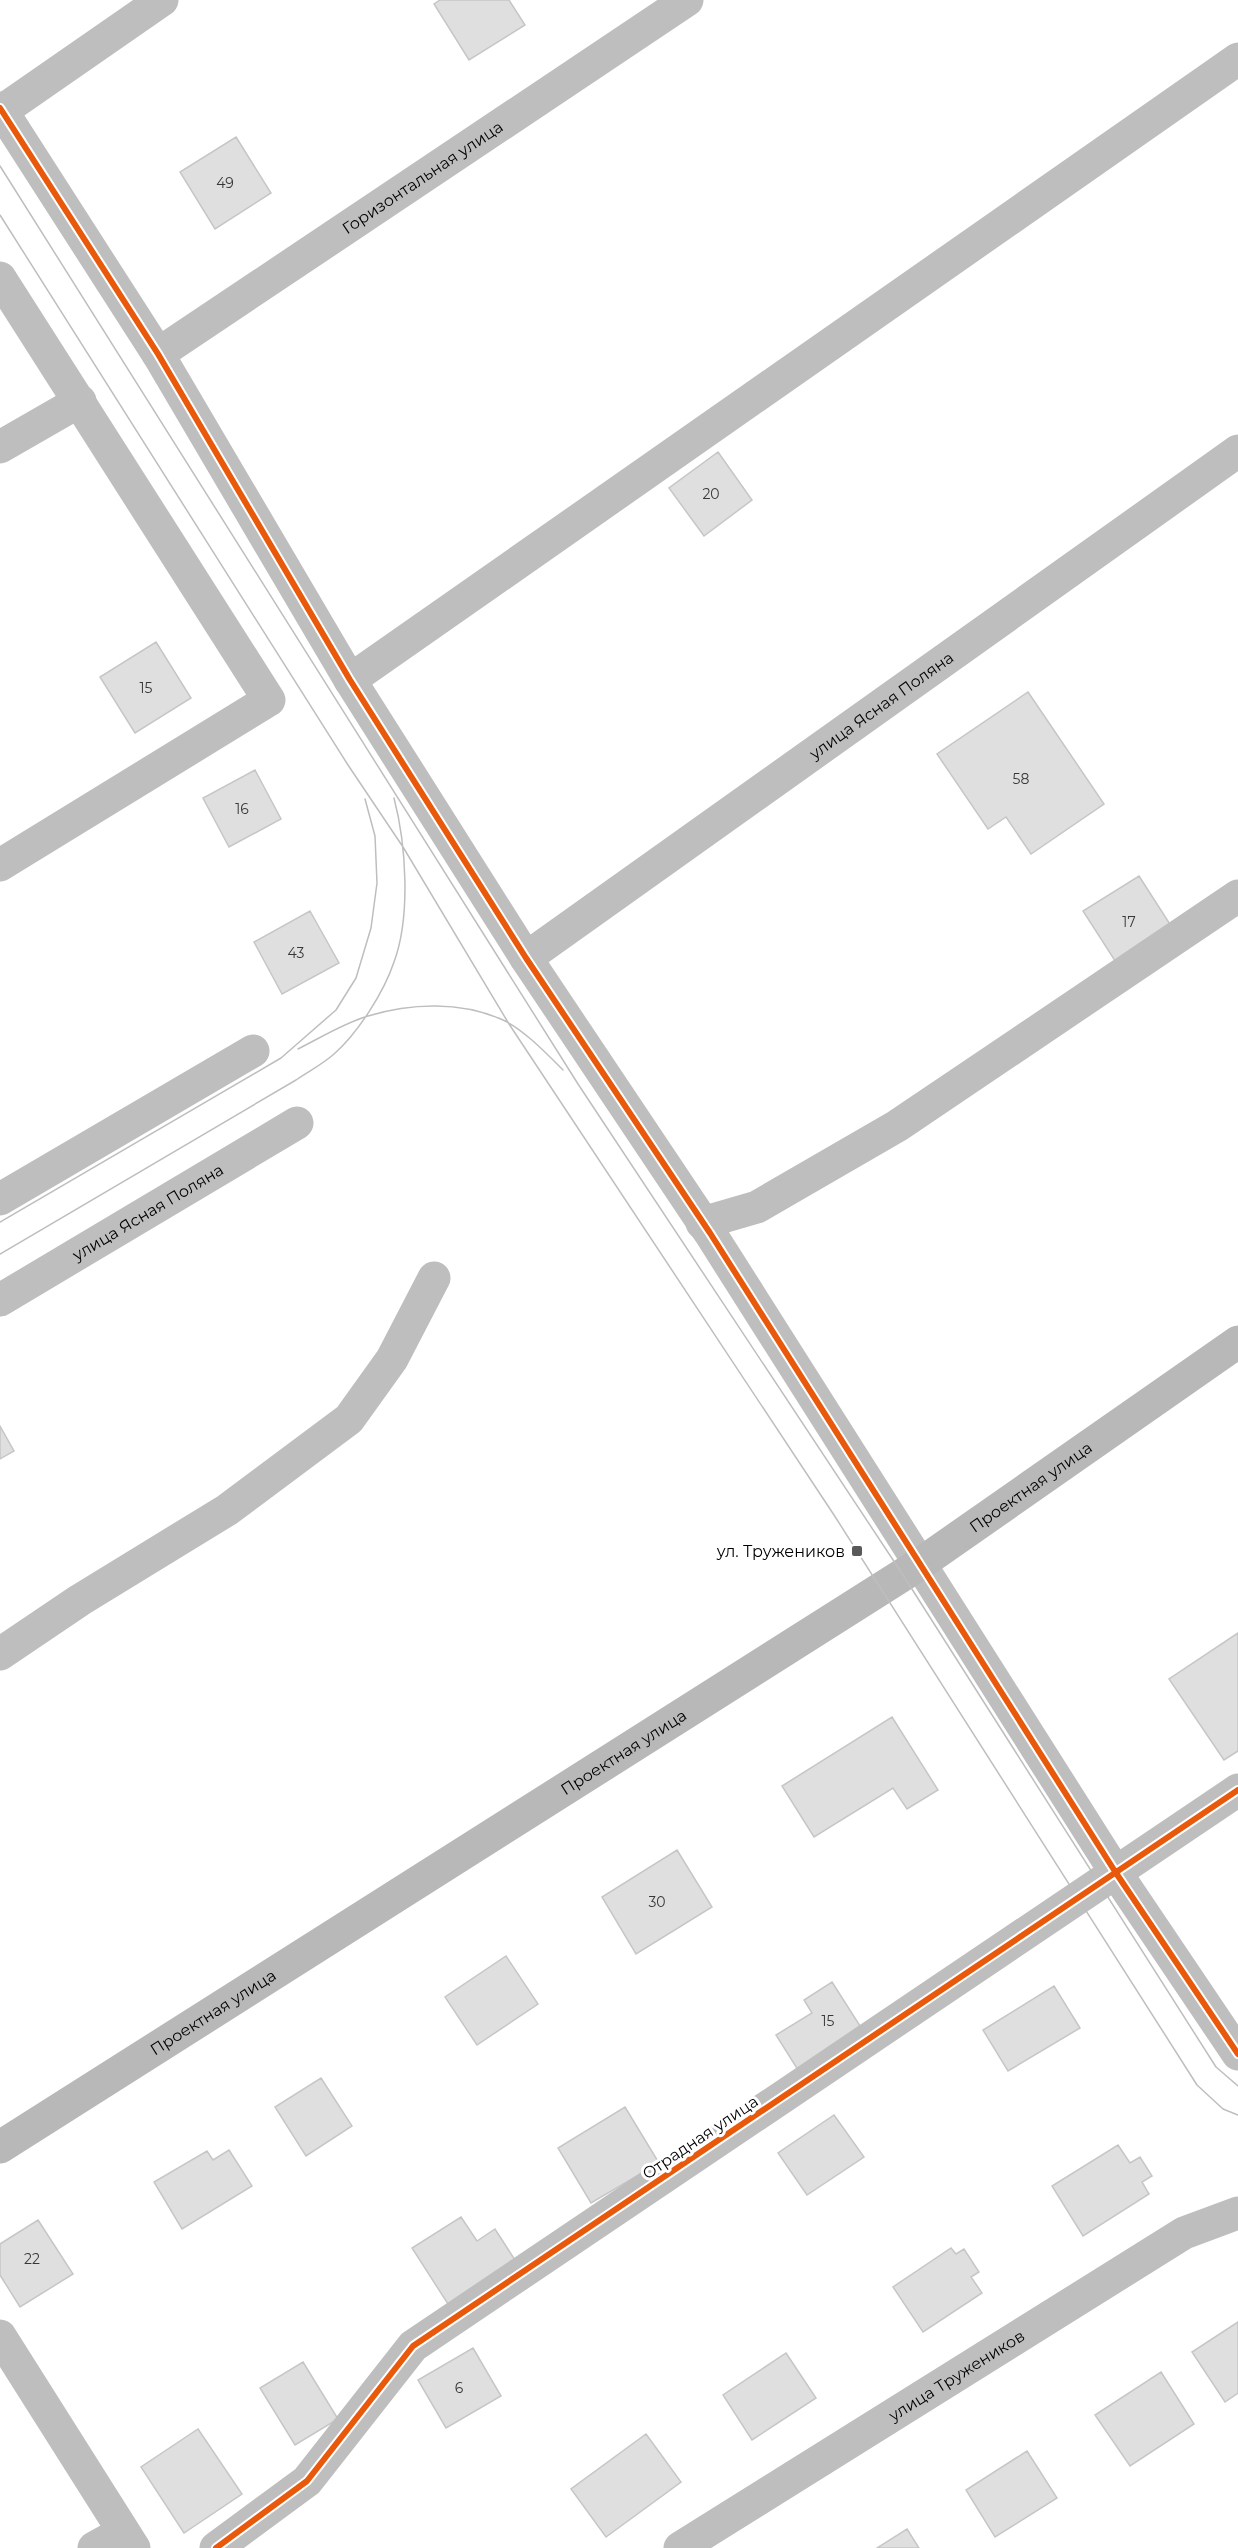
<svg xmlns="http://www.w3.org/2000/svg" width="1238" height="2548" viewBox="0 0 1238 2548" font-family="Montserrat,sans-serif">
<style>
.building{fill:#dfdfdf;stroke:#c6c6c6;stroke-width:1.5}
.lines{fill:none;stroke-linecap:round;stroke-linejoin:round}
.street{stroke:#bebebe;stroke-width:33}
.secondary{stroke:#b8b8b8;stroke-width:33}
.tram{stroke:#bebebe;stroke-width:1.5}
.cycleway-casing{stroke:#fff;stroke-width:10}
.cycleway{stroke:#e8590c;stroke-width:6}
.poi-dot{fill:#595959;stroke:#fff;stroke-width:2}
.labels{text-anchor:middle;stroke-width:6;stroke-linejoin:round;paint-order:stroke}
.number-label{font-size:14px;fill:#383838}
.street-label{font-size:16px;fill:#000;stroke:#fff}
.poi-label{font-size:16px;fill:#000;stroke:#fff;text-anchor:end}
</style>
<rect width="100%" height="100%" fill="#fff"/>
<!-- building -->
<path class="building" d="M440,0H509L525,25L469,60L434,4Z
M236,137L271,193L215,229L180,172Z
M718,452L752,500L704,536L669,488Z
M156,642L191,698L135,733L100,677Z
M1028,692L1104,804L1031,854L1006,817L988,829L937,754Z
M255,770L281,819L229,847L203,798Z
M1139,876L1175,932L1119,967L1083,911Z
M310,911L339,963L282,994L254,942Z
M0,1426L14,1451L0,1459Z
M1238,1633V1751L1224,1760L1169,1679Z
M892,1717L938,1790L907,1809L893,1788L814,1837L782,1786Z
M677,1850L712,1907L636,1954L602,1897Z
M506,1956L538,2004L477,2045L445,1997Z
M832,1982L862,2029L798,2070L776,2035L812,2013L804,2000Z
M1054,1986L1080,2028L1008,2071L983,2030Z
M321,2078L352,2126L306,2156L275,2107Z
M625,2107L659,2163L591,2203L558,2148Z
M834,2115L864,2157L807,2195L778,2153Z
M1118,2145L1130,2163L1140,2157L1152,2176L1142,2182L1149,2194L1083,2236L1052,2186Z
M229,2150L252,2186L182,2229L154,2182L207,2151L213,2160Z
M461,2217L477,2241L495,2229L515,2260L448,2304L412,2248Z
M38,2220L73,2274L20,2307L0,2275V2244Z
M951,2248L956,2254L964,2249L979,2272L971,2277L982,2293L923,2332L893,2287Z
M1238,2322V2393L1225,2402L1192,2352Z
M473,2348L501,2396L446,2428L418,2380Z
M786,2353L816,2398L752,2440L723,2395Z
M303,2362L338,2419L295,2445L260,2388Z
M1161,2372L1194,2424L1130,2466L1095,2415Z
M198,2429L242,2494L184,2533L141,2467Z
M646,2434L681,2482L606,2537L571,2489Z
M1027,2451L1057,2498L995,2537L966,2490Z
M907,2529L919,2548H877Z"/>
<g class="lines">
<!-- street -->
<g class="street">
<path d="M0,108L158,354L350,680L526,958L710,1233L1116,1873L1238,2054"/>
<path d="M2,111L162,0"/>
<path d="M0,278L269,700L0,865"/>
<path id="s1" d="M158,354L687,0"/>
<path d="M0,447L80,401"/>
<path d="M350,680L1238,59"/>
<path id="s2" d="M526,958L1238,451"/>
<path d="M0,1199L253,1051"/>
<path d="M702,1223L757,1207L897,1126L1238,896"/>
<path id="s3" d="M0,1300L297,1123"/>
<path d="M0,1654L80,1600L227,1510L349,1419L392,1359L434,1278"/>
<path d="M0,2336L134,2548"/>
<path d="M94,2548L123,2532"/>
<path d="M216,2548L307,2481L413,2346L1238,1790"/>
<path id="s4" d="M680,2548L1184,2233L1238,2213"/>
</g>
<!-- secondary -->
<path class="secondary" id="s5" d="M0,2147L920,1564L1238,1342"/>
<!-- tram -->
<path class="tram" d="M0,166L578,1084L903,1575L1216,2067L1238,2086
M0,215L348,765L403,847L509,1024L834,1515L1197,2085L1223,2109L1238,2115
M298,1049C320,1038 344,1023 368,1016C411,1003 461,1001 503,1020C523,1029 547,1054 563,1070
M0,1222L281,1058L336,1010L356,978L371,928L377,883L375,836L365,799
M0,1254L296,1080C309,1071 323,1064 334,1054C358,1033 384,992 394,962C411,916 406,844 394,798"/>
<!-- cycleway casing -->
<g class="cycleway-casing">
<path id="cycleway" d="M0,108L158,354L350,680L526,958L710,1233L1116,1873L1238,2054
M216,2548L307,2481L413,2346L1238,1790"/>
</g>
<!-- cycleway -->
<use href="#cycleway" class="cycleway"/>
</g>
<!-- markers -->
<rect class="poi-dot" x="851" y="1545" width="12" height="12" rx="3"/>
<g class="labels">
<!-- number labels -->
<g class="number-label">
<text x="225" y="188">49</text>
<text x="711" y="499">20</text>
<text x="146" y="693">15</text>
<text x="1021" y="784">58</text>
<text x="242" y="814">16</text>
<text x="1129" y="927">17</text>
<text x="296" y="958">43</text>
<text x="657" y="1907">30</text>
<text x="828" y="2026">15</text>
<text x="32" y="2264">22</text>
<text x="459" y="2393">6</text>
</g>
<!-- street labels -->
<g class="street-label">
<text dy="6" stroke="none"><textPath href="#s1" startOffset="318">Горизонтальная улица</textPath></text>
<text dy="6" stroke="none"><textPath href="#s2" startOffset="436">улица Ясная Поляна</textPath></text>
<text dy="6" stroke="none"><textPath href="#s3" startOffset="172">улица Ясная Поляна</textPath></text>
<text dy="6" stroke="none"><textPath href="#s5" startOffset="1224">Проектная улица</textPath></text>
<text dy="6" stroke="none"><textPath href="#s5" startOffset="738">Проектная улица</textPath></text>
<text dy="6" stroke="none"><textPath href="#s5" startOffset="252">Проектная улица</textPath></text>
<text transform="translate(700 2137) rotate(-34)" y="6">Отрадная улица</text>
<text dy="6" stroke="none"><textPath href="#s4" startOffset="326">улица Тружеников</textPath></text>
</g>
<!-- poi labels -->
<g class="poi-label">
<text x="845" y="1557">ул. Тружеников</text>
</g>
</g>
</svg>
